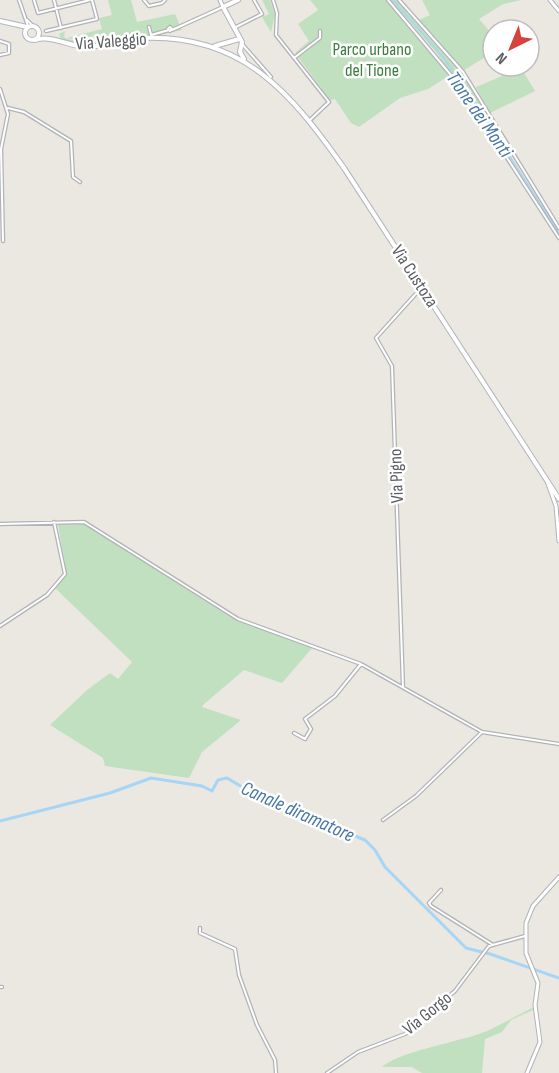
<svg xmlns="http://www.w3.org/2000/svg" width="559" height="1073" viewBox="0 0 559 1073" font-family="'Sofia Sans Condensed',sans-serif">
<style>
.green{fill:#c0e0bf}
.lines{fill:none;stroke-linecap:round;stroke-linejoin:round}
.stream{stroke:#a6d5f5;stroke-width:1.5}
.canal{stroke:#a6d5f5;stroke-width:3}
.minor-casing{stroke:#b1b3b7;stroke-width:4.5}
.tertiary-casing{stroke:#b1b3b7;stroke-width:5}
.secondary-casing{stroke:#b2b5ba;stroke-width:6}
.minor{stroke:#fff;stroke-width:2}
.tertiary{stroke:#fff;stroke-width:3}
.secondary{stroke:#fff;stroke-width:4}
.labels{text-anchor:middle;stroke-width:5;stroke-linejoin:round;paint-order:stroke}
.street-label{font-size:18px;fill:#595c60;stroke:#fff}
.park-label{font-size:18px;fill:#3c7c3d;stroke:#fff}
.water-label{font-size:20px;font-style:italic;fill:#4777a4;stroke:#fff}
</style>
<rect width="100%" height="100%" fill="#eae8e0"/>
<!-- green -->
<path class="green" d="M108,0H131L137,22L175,14L182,30C150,37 91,49 61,40L59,34L65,31L64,37C74,44 93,38 105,33L77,40L67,38L102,29L99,18L112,15Z
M262,0H270L275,14L271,32L262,17L269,14Z
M310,0H388L450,75L428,89L400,98L359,127L351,123L335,99L330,100L295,53L309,41L298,24L318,10Z
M390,0H398C430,40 468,73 490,120L486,123L436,52Z
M422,0H521L503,4L479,19L493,35V52L463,71L419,20L430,15Z
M521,68L535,91L490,113L476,87Z
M58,524H84L227,615L313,647L282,683L244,670L204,704L202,707L241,720L202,752L189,778L105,766L103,758L50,725L87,690L110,673L118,679L132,662L55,588L66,572Z
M534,1007L533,1010L511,1020L502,1032L485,1039L482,1073H422L412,1067H382C396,1053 456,1042 479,1034C498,1027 515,1016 534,1007Z"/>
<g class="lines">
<!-- stream -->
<path class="stream" d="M393,0L443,57L472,97L559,233"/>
<!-- canal -->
<path class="canal" d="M0,821L110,793L151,778L202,786L212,791L218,780L227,778L259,797L365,840L375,850L385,867L466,948L490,954L559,978"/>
<!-- minor casing -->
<g class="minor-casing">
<path id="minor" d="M19,0L28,26
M34,0L38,13L90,0
M54,0L61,28
M144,0L149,6L162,3L165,0
M273,0L277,13L276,35L329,102L310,120
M388,0L461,87L559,238
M399,0L463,72L559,228
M27,20L33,26
M149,27L151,35L169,30
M170,27L172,29L170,31L168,29Z
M234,28L262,14L254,0
M172,30L223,7
M46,31L97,19L92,0
M0,41L9,44V53L0,55
M242,44L271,77
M294,58L320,38V31
M0,89L8,114L1,149L3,241
M8,108L24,112L71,141L73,177L80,182
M0,524L84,522L238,619L361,664L482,732L559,744
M0,626L47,595L65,574L54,522
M403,687L392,366L376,338L422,287
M294,733L305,739L311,729L305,719L335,696L361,664
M383,820L416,796L482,732
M441,890L429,903L431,906L493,945
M200,928V933L235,949L239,975L257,1025L275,1060L276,1073
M0,987H2
M327,1073L358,1052L405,1034L455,991L489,946L525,936"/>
</g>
<!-- tertiary casing -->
<g class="tertiary-casing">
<path id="tertiary" d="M220,0L223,7
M550,0L559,11
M548,484L556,506L559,541
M527,1073L540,1042L535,1005L538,983L526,953V923L533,906L559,877"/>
</g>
<!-- secondary casing -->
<g class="secondary-casing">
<path id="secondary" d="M238,0L223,7L242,42L240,52L244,59
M0,21L27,27
M25 33a7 7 0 1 1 14 0a7 7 0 1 1-14 0Z
M35,40C52,34 71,48 89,47C107,45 125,39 143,38C243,34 291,93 344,168L559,499
M215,46L239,39"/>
</g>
<!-- minor -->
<use href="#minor" class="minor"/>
<!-- tertiary -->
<use href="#tertiary" class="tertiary"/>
<!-- secondary -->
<use href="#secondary" class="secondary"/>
</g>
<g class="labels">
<!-- street labels -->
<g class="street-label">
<text transform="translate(111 41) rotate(-4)" y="6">Via Valeggio</text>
<text transform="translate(415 276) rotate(57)" y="6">Via Custoza</text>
<text transform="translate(396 476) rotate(-92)" y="6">Via Pigno</text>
<text transform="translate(427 1013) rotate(-39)" y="6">Via Gorgo</text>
</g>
<!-- park labels -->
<g class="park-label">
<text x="372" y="55">Parco urbano<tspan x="372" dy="21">del Tione</tspan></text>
</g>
<!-- water labels -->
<g class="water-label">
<text transform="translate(480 114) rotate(55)" y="7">Tione dei Monti</text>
<text transform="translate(298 811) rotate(24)" y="7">Canale diramatore</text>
</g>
</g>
<!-- north arrow -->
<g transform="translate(511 48) rotate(223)"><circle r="28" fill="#ffffff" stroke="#bdbebf" stroke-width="1.5"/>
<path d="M0-4.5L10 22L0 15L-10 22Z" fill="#d5433c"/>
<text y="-9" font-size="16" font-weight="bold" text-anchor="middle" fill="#595c60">N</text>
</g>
</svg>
